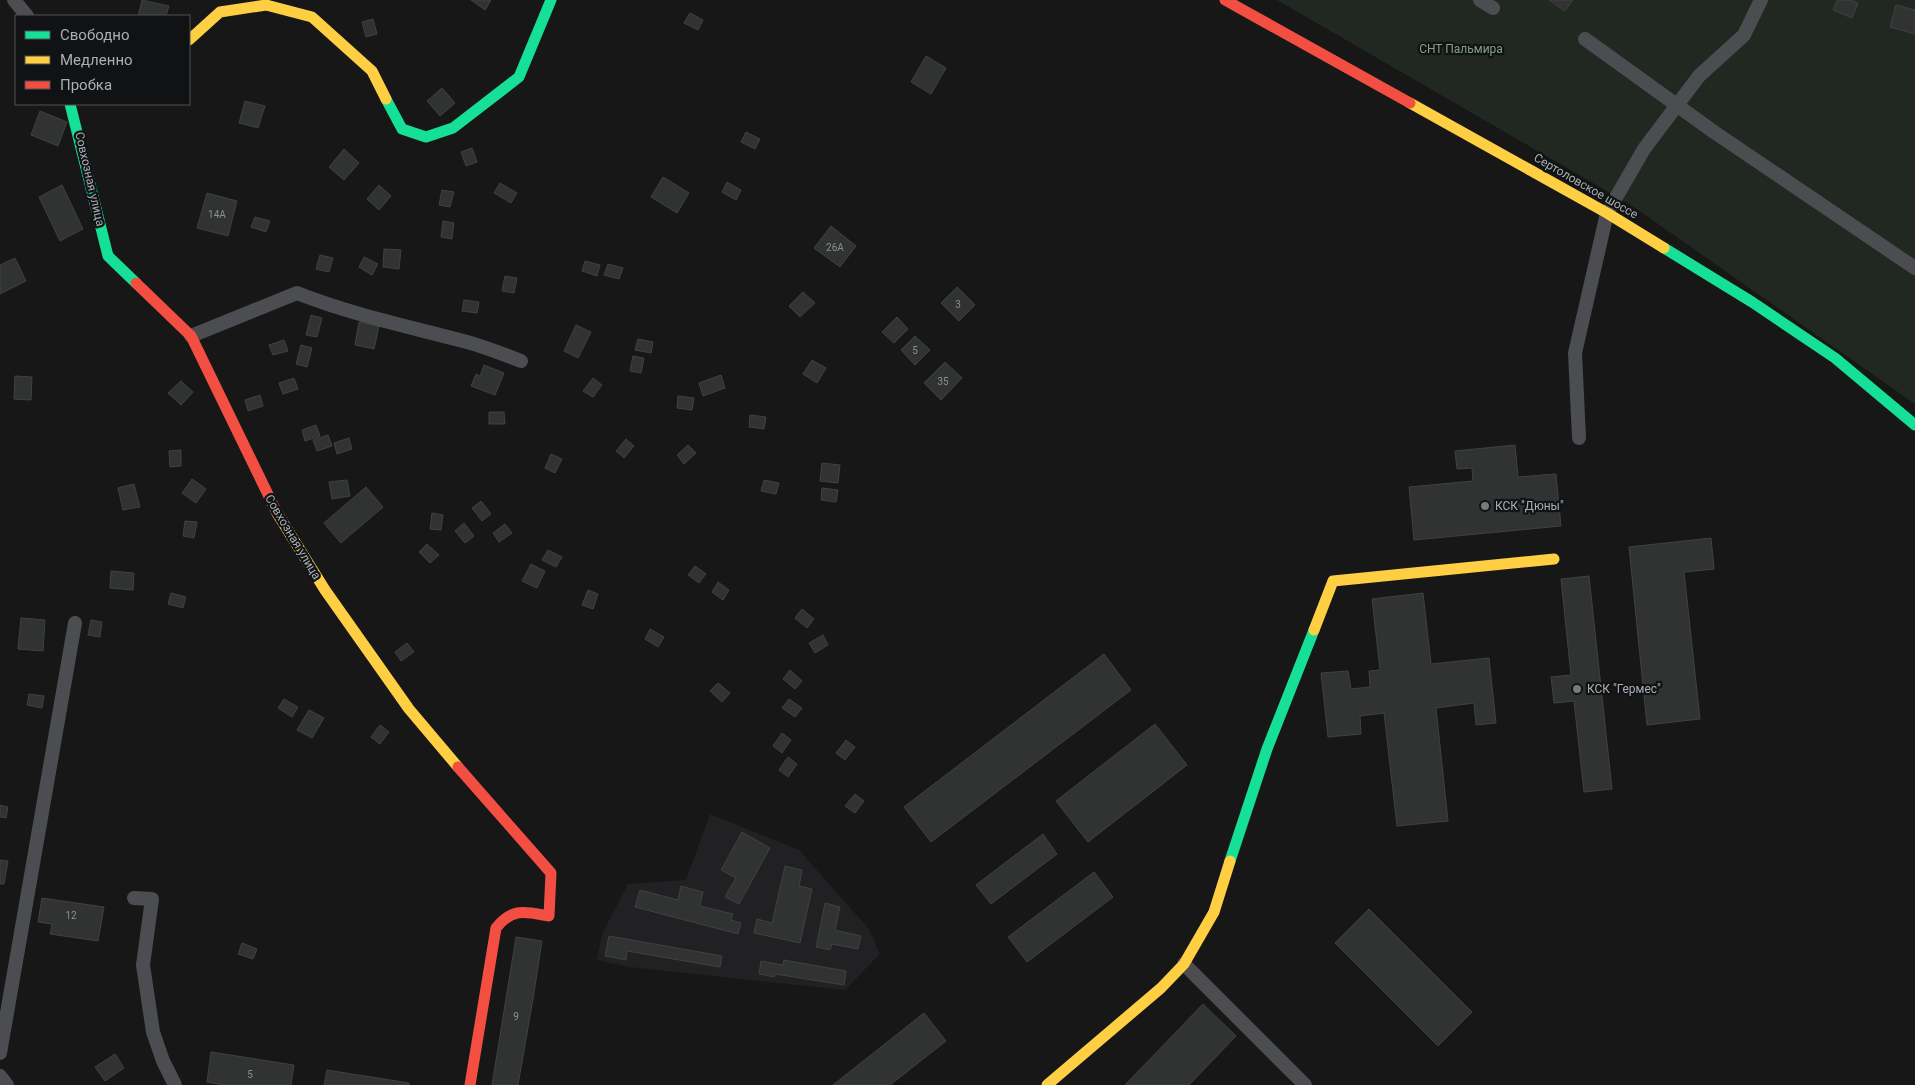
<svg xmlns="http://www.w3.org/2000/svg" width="1915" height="1085" viewBox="0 0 1915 1085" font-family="Roboto,sans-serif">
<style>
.built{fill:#212123}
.green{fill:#212821}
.building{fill:#313232;stroke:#404143}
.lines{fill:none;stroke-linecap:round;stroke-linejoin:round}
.street{stroke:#4c4d50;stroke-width:14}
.fast{stroke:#16e098;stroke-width:11}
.slow{stroke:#ffcf43;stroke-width:11}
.jam{stroke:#f24e42;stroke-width:11}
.poi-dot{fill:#767a7f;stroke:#111213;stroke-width:2}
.labels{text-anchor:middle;stroke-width:4.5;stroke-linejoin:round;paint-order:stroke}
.number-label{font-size:10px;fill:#8b9096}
.park-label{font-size:12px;fill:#82a182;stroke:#111213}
.street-label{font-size:12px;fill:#a9afb7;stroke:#111213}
.poi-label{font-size:12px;fill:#a9afb7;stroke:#111213;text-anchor:start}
</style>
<rect width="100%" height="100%" fill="#171717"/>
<!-- built -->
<path class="built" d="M710,814L799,850L869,929L880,954L845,990L629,967L597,960L602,934L628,884L686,880Z"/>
<!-- green -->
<path class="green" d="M1277,0H1915V404L1631,205Z"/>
<!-- building -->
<path class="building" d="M142,0L169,6L166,16H138Z
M471,0H491L485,10Z
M1549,0H1573L1565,11Z
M1837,0H1851L1858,3L1852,18L1833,10Z
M1896,5L1915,10V34L1890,27Z
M690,13L703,20L698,30L684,23Z
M373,19L377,34L366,37L362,22Z
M926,56L946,68L931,94L911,82Z
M442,88L455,103L440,116L427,101Z
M245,101L265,106L258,128L239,123Z
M40,111L67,122L58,146L31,135Z
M746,132L760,139L755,149L741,142Z
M472,148L477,162L466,166L461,152Z
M344,149L359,163L344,180L329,167Z
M663,177L689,193L677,213L651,197Z
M727,182L741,190L736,200L722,192Z
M500,183L517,193L511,203L494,193Z
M62,185L83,229L60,241L39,197Z
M379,185L391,196L379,210L367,199Z
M442,190L454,192L450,207L439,205Z
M207,193L237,201L228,236L197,228Z
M255,217L270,221L266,232L251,227Z
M443,221L454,223L452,239L441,237Z
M831,226L856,246L840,267L814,248Z
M384,249L401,250L399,269L383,267Z
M320,255L333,258L329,272L316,269Z
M364,257L378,264L372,275L359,267Z
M15,258L26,281L0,294V265Z
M585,261L600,265L597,276L582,271Z
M608,264L623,268L619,279L604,275Z
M505,276L517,278L514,293L502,291Z
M957,287L975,305L959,321L941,303Z
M803,292L815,303L800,317L789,306Z
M464,300L479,302L477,313L462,311Z
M311,315L322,318L317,337L306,335Z
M897,317L908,329L894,343L882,332Z
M359,322L379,326L374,349L355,345Z
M576,325L591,332L578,358L564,351Z
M915,336L930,350L915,365L901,350Z
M638,339L653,342L651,353L635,350Z
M284,340L288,351L273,355L269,345Z
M301,345L312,348L307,367L296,364Z
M633,356L644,358L641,373L630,371Z
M812,360L826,368L817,383L803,374Z
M945,362L962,378L941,400L924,383Z
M484,365L504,373L495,395L471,386L476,374L480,376Z
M721,375L725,388L703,396L699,383Z
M15,376L32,377L31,400L14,399Z
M294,378L298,389L283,394L279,383Z
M593,378L602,385L593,397L583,391Z
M181,381L193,392L181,405L168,393Z
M260,395L263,406L248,411L245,400Z
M678,396L694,398L692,410L677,408Z
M489,412H504L505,424H489Z
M750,415L766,417L764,429L749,427Z
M316,425L320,436L305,441L302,430Z
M328,435L332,446L317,451L313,440Z
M349,438L352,449L337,454L334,443Z
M626,439L634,446L624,458L616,451Z
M688,445L696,453L684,464L677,455Z
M1515,445L1518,477L1556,474L1561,526L1414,540L1409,487L1473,481L1472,468L1457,469L1455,451Z
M181,450V466L170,467L169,451Z
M551,454L562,459L555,473L545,468Z
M822,463L840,465L838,483L820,481Z
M192,479L206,489L196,503L182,493Z
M347,480L350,496L332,499L329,482Z
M764,480L779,483L776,494L761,491Z
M134,484L140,507L123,510L118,488Z
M366,487L383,507L341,543L324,523Z
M822,488L838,490L836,502L821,500Z
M481,501L491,514L482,521L472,508Z
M432,513L443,515L441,530L430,529Z
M185,521L197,522L194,538L183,536Z
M464,523L474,536L465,543L455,531Z
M505,524L512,533L499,542L493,533Z
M1711,538L1714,569L1684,572L1700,719L1647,725L1629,547Z
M427,544L439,555L430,563L419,552Z
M548,550L562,557L556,567L542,560Z
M531,564L545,571L537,588L522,581Z
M695,566L706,574L699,583L688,575Z
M111,571L134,573L133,590L110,588Z
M1589,576L1612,789L1584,792L1574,701L1554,703L1551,677L1571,675L1561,579Z
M718,582L729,590L723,600L712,592Z
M588,590L598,594L593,609L582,605Z
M171,593L186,597L183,608L168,604Z
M1423,593L1431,664L1489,658L1496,723L1476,725L1474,703L1436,708L1448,821L1397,826L1384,713L1360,716L1361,734L1328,737L1321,673L1348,671L1351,689L1370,687L1369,671L1380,670L1372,599Z
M802,609L814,619L807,628L795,618Z
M21,618L45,620L43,651L18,649Z
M91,620L102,622L100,637L88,635Z
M650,629L664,637L658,647L645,639Z
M823,635L828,645L815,653L809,643Z
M407,643L414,652L401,661L395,652Z
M1104,654L1131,690L931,842L904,807Z
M790,670L802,681L795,689L783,679Z
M718,683L730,693L722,702L710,691Z
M29,694L44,696L42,708L27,705Z
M284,699L298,707L292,717L278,708Z
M789,699L802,708L795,717L782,708Z
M309,710L324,718L312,738L297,730Z
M1155,724L1187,765L1088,842L1056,801Z
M380,725L389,732L380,744L371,737Z
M782,733L791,740L782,753L773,746Z
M846,740L855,747L845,760L836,753Z
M788,757L797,764L788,777L779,770Z
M855,794L864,801L855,813L845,806Z
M0,805L8,807L6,818L0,817Z
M742,832L770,848L739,904L725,897L736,878L721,870Z
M1043,834L1057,854L991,904L976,885Z
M0,860L8,861L4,884H0Z
M785,866L802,870L799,886L812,889L800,943L754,933L757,919L772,923Z
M1094,872L1113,897L1027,962L1008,937Z
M681,886L703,892L700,906L733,914L731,920L741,923L738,934L635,907L640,890L678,900Z
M42,898L104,907L98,941L50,934L52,924L38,922Z
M825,903L840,907L835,930L861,936L858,949L832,944L830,950L816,947Z
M1369,909L1472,1012L1438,1046L1335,943Z
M609,936L722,956L720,967L627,951L626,960L605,956Z
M516,937L542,941L533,999L518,1085H492Z
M242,943L257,949L253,959L238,954Z
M784,960L846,971L844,985L775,974L774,977L759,974L761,961L783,965Z
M1203,1004L1236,1036L1189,1085H1125Z
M924,1013L946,1041L890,1085H833Z
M211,1052L294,1065L291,1085H224L207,1082Z
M115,1054L124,1068L105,1081L95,1067Z
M327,1070L409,1083V1085H324Z"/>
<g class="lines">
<!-- street -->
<path class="street" d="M14,0L27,16
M1480,0L1493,8
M1585,39L1714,132L1915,268
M191,336L297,293C353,315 410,327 467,342C485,347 503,354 521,361
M1579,438L1575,353L1607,213L1644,149L1699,76L1744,35L1761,0
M134,898L152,899L143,965L153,1032L163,1061L175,1085
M1184,964L1305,1085
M0,1053L75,623
M0,1076L7,1085"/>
<!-- fast -->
<path class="fast" d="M386,99L402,129L426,137L453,128L519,77L551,0
M70,104L108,256L136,283
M1664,248L1752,302L1835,358L1915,425
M1230,861L1267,749L1314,630"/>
<!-- slow -->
<path class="slow" d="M189,40L220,12L266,5L312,17L372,71L386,99
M1410,103L1607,213L1664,248
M277,513L325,590L409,709L458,767
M1314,630L1333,581L1554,559
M1047,1085L1161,988L1184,964L1214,912L1230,861"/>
<!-- jam -->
<path class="jam" d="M1225,0L1410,103
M136,283L191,336L277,513
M458,767L551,873L549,916C525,912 513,907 496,928L470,1085"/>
</g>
<!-- markers -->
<g class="poi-dot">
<circle cx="1485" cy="506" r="5"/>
<circle cx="1577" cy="689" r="5"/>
</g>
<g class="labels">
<!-- number labels -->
<g class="number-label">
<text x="217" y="218">14А</text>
<text x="835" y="251">26А</text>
<text x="958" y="308">3</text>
<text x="915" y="354">5</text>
<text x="943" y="385">35</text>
<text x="71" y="919">12</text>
<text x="516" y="1020">9</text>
<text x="250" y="1078">5</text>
</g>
<!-- park labels -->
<g class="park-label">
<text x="1461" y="53">СНТ Пальмира</text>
</g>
<!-- street labels -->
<g class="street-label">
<text transform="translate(90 179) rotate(77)" y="4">Совхозная улица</text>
<text transform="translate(1586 186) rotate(30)" y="4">Сертоловское шоссе</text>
<text transform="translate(293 537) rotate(59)" y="4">Совхозная улица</text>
</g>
<!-- poi labels -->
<g class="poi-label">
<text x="1495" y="510">КСК "Дюны"</text>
<text x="1587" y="693">КСК "Гермес"</text>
</g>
</g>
<!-- legend -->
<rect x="15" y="15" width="175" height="90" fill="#111213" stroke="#4e5155"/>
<rect x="25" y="31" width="25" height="8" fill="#16e098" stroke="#4e5155"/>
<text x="60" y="40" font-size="15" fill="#a9afb7">Свободно</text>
<rect x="25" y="56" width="25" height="8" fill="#ffcf43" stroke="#4e5155"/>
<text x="60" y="65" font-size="15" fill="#a9afb7">Медленно</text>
<rect x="25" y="81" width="25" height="8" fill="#f24e42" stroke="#4e5155"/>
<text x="60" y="90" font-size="15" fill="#a9afb7">Пробка</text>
</svg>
